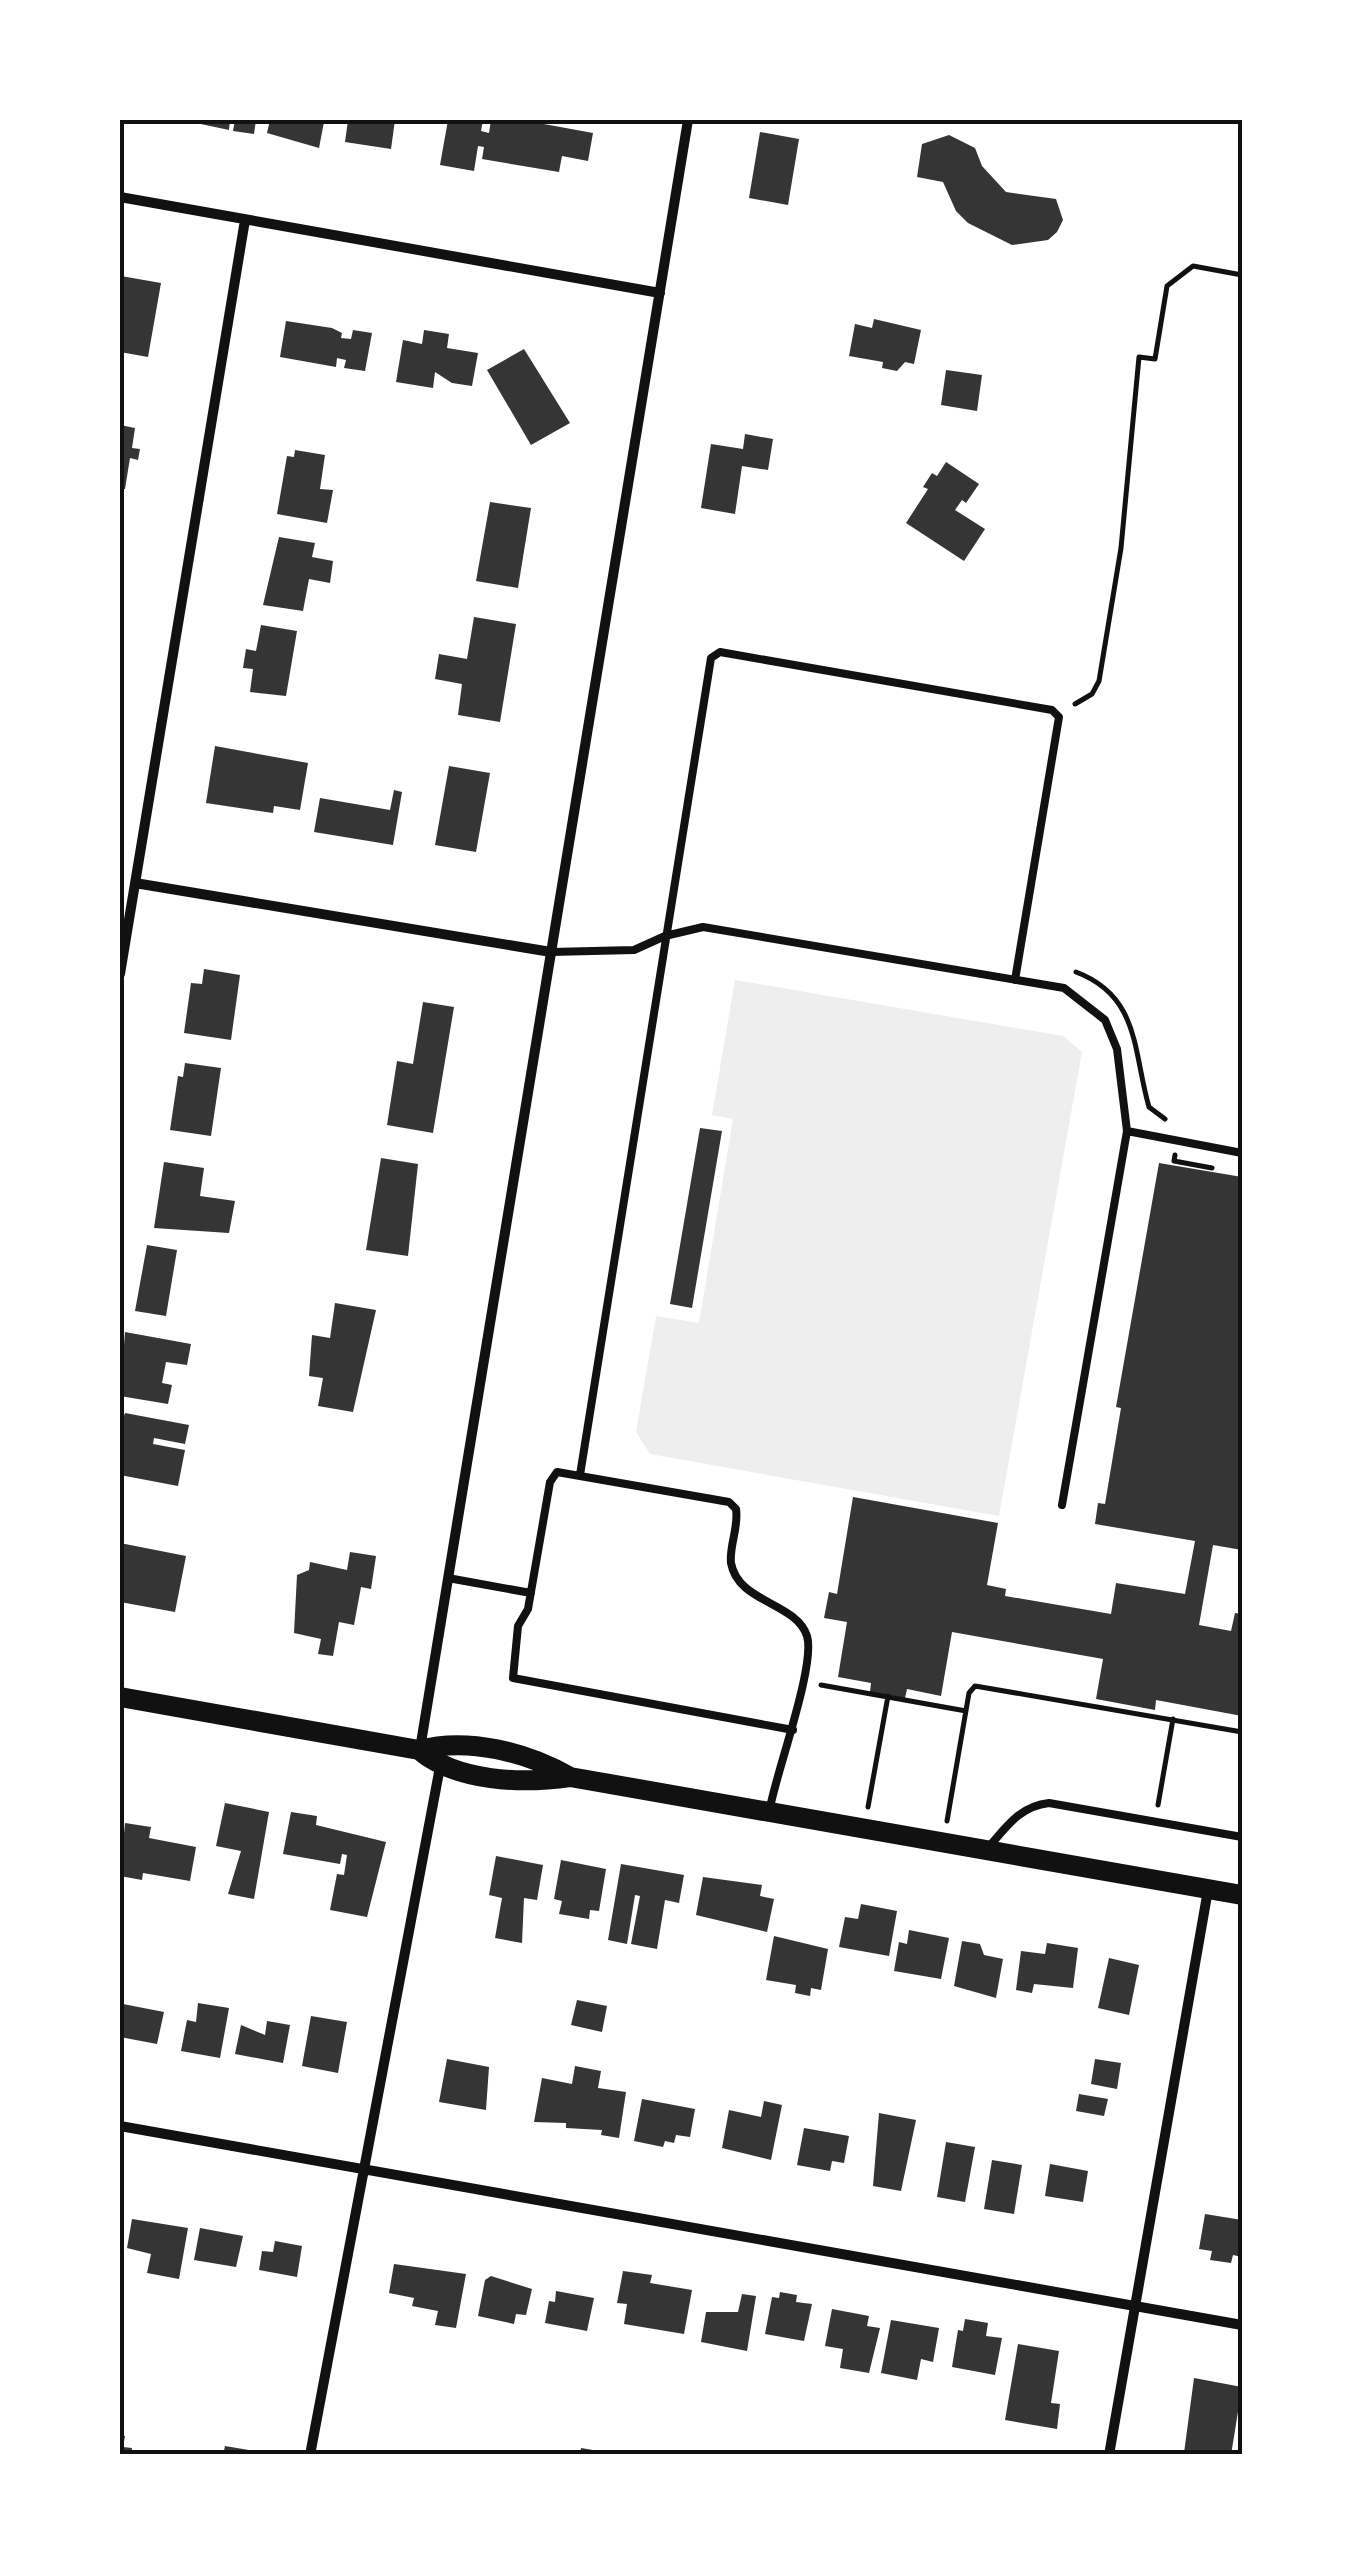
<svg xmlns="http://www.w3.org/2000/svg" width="1362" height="2575" viewBox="0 0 1362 2575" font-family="'IBM Plex Sans',sans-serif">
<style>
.green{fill:#eee}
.building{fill:#353535}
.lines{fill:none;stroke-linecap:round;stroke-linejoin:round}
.path{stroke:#111;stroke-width:5}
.service{stroke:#111;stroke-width:8}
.minor{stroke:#111;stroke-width:10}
.secondary{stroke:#111;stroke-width:20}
.neatline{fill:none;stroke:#111;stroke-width:4}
</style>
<rect width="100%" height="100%" fill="#fff"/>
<!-- green -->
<path class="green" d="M735,980L1063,1036L1082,1052L999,1516L650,1454L636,1432L656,1316L699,1323L733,1119L712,1115Z"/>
<!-- building -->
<path class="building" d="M182,120H230L229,130Z
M235,120H256L254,134L233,131Z
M270,120L324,122L319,148L267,133Z
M348,120H395L391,149L345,142Z
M448,120H483L481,131L489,133L491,120H522L593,133L588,161L562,156L559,172L482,159L484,147L478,146L474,171L440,165Z
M760,132L799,139L788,205L749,198Z
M949,135L975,148L982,166L1006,192L1056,199L1063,220L1057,232L1048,240L1012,245L968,223L956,211L943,182L917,177L922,144Z
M121,276L161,283L148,357L120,352Z
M874,319L921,330L914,364L905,362L897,371L882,368L883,362L849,356L855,324L872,328Z
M286,321L332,328L342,333L341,338L351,339L353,330L372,333L365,371L344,368L346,360L337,358L336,367L280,357Z
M424,330L449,334L447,348L478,353L472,386L452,383L435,372L433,388L396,382L403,340L422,344Z
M524,349L570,423L531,445L487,370Z
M946,370L982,375L977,411L941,405Z
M120,425L135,428L132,448L140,449L138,460L130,458L125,489H120Z
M745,434L773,439L768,470L742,466L735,514L701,508L711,444L743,449Z
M295,450L325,455L320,489L333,490L327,523L277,514L287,456L294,457Z
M946,462L979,484L966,503L962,500L955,510L985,529L964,561L906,523L928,489L923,487L932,473L937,476Z
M490,502L531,508L518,588L476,581Z
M279,537L315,543L312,557L333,561L330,583L309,579L303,611L263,605Z
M474,617L516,624L500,722L458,715L462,684L435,679L439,654L467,659Z
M261,625L297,631L286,696L250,692L253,669L243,668L246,649L256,651Z
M215,746L308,763L300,810L274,806L273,813L206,803Z
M449,766L490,773L476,852L435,845Z
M394,790L402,792L393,845L314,832L320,798L390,810Z
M204,969L240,975L231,1040L184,1033L191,983L202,984Z
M423,1002L454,1007L433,1133L387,1125L397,1061L413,1064Z
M185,1063L221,1068L211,1136L170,1130L178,1076L183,1077Z
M700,1128L722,1131L692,1308L670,1304Z
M381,1158L418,1164L408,1256L366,1250Z
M164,1162L204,1168L200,1196L235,1201L229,1233L154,1228Z
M1159,1163L1242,1177V1550L1213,1545L1199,1625L1231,1631L1235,1613L1242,1614V1716L1156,1700L1155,1710L1096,1699L1103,1659L952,1632L941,1696L907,1689L905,1698L870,1692L871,1683L838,1677L847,1622L824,1618L829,1592L837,1594L853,1497L998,1523L987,1585L1006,1589L1005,1596L1111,1614L1116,1583L1185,1594L1195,1541L1095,1524L1098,1503L1105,1504L1121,1408L1116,1407Z
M147,1245L177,1250L166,1316L135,1311Z
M335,1303L376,1310L353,1412L318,1406L323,1378L309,1376L312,1335L330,1338Z
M125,1332L191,1344L187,1365L166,1362L162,1383L172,1385L168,1404L120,1396Z
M125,1413L189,1425L185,1444L154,1438L153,1444L185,1450L178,1486L120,1475V1427Z
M120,1543L186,1556L175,1612L120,1602Z
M350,1552L376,1556L371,1589L361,1587L354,1625L339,1622L333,1656L318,1654L321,1639L294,1633L297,1575L309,1570L310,1562L347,1570Z
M225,1803L269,1812L254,1899L228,1894L241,1851L216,1846Z
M291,1812L317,1816L316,1825L386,1842L367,1917L330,1910L337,1874L344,1875L347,1855L342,1854L340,1864L283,1854Z
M125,1823L151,1827L149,1838L196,1847L190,1881L143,1873L142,1880L120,1876Z
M496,1856L543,1865L537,1900L524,1898L522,1943L495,1938L502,1898L489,1895Z
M561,1860L606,1869L599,1911L590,1910L589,1919L559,1914L562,1901L554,1899Z
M621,1864L684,1875L679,1903L665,1900L657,1949L631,1944L640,1896L635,1895L627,1944L608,1940Z
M703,1877L762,1885L760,1896L774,1899L767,1932L696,1915Z
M861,1904L897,1911L889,1956L839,1947L845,1917L858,1919Z
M909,1930L949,1938L941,1979L894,1971L899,1942L907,1944Z
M774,1936L828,1949L821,1990L811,1988L810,1996L795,1993L796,1985L766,1980Z
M962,1941L980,1944L984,1955L1003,1959L996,1998L954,1986Z
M1047,1943L1078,1948L1073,1988L1034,1984L1032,1993L1016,1990L1021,1951L1045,1954Z
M1109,1958L1139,1965L1129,2015L1098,2008Z
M577,2000L607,2006L602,2032L571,2025Z
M198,2003L229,2008L220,2058L181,2051L187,2020L196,2022Z
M123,2004L164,2012L157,2044L120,2037Z
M311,2016L347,2022L338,2073L302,2066Z
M267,2021L290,2025L283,2063L235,2054L241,2025L265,2035Z
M447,2059L489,2067L486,2110L439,2102Z
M1095,2059L1121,2063L1117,2089L1091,2084Z
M575,2066L601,2071L598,2088L626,2092L619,2138L601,2135L602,2130L566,2128V2123L534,2122L542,2078L572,2084Z
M1079,2094L1108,2099L1104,2116L1076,2111Z
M642,2099L695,2109L690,2137L676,2135L674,2143L665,2141L663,2147L634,2141Z
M764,2101L782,2105L771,2160L722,2148L729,2110L761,2117Z
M879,2113L916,2120L901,2191L873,2186Z
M804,2128L849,2136L844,2163L832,2161L830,2171L797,2165Z
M946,2142L975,2147L965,2202L937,2197Z
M992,2160L1022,2165L1014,2214L984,2209Z
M1050,2164L1088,2171L1083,2202L1045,2196Z
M1205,2214L1242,2220V2257L1233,2255L1231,2263L1210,2260L1212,2251L1199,2249Z
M132,2219L188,2228L179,2279L147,2273L151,2254L127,2248Z
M200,2228L243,2236L236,2267L194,2260Z
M275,2241L302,2246L297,2277L259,2270L262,2251L273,2252Z
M394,2264L466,2274L456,2328L435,2325L438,2311L412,2306L414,2298L389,2293Z
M623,2271L652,2275L650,2283L692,2290L684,2334L624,2324L627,2304L617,2303Z
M491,2276L532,2289L526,2315L516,2314L514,2324L478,2316L485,2280Z
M556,2291L594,2298L587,2331L545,2323L549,2301L555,2302Z
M780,2292L797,2295L796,2302L812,2304L804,2341L765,2334L772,2297L779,2298Z
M742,2294L756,2296L747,2351L701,2342L706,2312H738Z
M832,2309L869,2316L867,2326L880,2328L869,2373L840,2368L843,2349L825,2346Z
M965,2319L988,2323L986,2336L1002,2338L995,2375L952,2367L958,2330L963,2331Z
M891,2320L939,2328L933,2362L921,2359L917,2380L881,2373Z
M1018,2344L1059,2351L1051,2403L1060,2404L1057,2429L1005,2420Z
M1194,2378L1242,2387L1231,2455L1184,2453Z
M120,2435L125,2436L123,2447L132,2448L131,2455H120Z
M225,2446L266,2453V2455H223Z
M581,2448L599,2451L598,2455H580Z"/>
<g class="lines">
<!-- path -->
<path class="path" d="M1075,704L1092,694L1099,681L1121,548L1139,357L1155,359L1167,286L1193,266L1242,275
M1076,972C1140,996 1133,1052 1149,1107L1165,1119
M1175,1155L1174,1161L1212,1168
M821,1685L966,1711
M1158,1805L1173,1719
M868,1807L888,1696
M947,1821L969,1693L975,1686L1242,1732"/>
<!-- service -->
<path class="service" d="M551,952L634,950L665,936L703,927L1064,988L1105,1020L1117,1049L1127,1131L1062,1505
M1127,1131L1242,1153
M580,1475L711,658L720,652L1052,710L1059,717L1015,980
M448,1578L531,1593
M770,1808C776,1773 816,1665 807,1636C796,1602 738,1603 731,1563C729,1546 739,1527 736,1509L729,1502L557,1472L550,1482L528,1609L518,1626L513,1678L793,1730
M988,1848C1006,1827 1020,1806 1049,1803L1242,1837"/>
<!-- minor -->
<path class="minor" d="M120,197L660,293
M135,883L551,952
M120,974L245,220
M420,1749L688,120
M120,2126L1242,2325
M310,2455L440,1767
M1109,2455L1208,1890"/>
<!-- secondary -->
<path class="secondary" d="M120,1697L419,1750C468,1737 527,1752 570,1777
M419,1750C457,1782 522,1784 570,1777L1242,1895"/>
</g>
<!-- border -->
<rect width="1362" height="2575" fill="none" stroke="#ffffff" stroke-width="245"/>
<rect x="122" y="122" width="1118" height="2330" class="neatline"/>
</svg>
